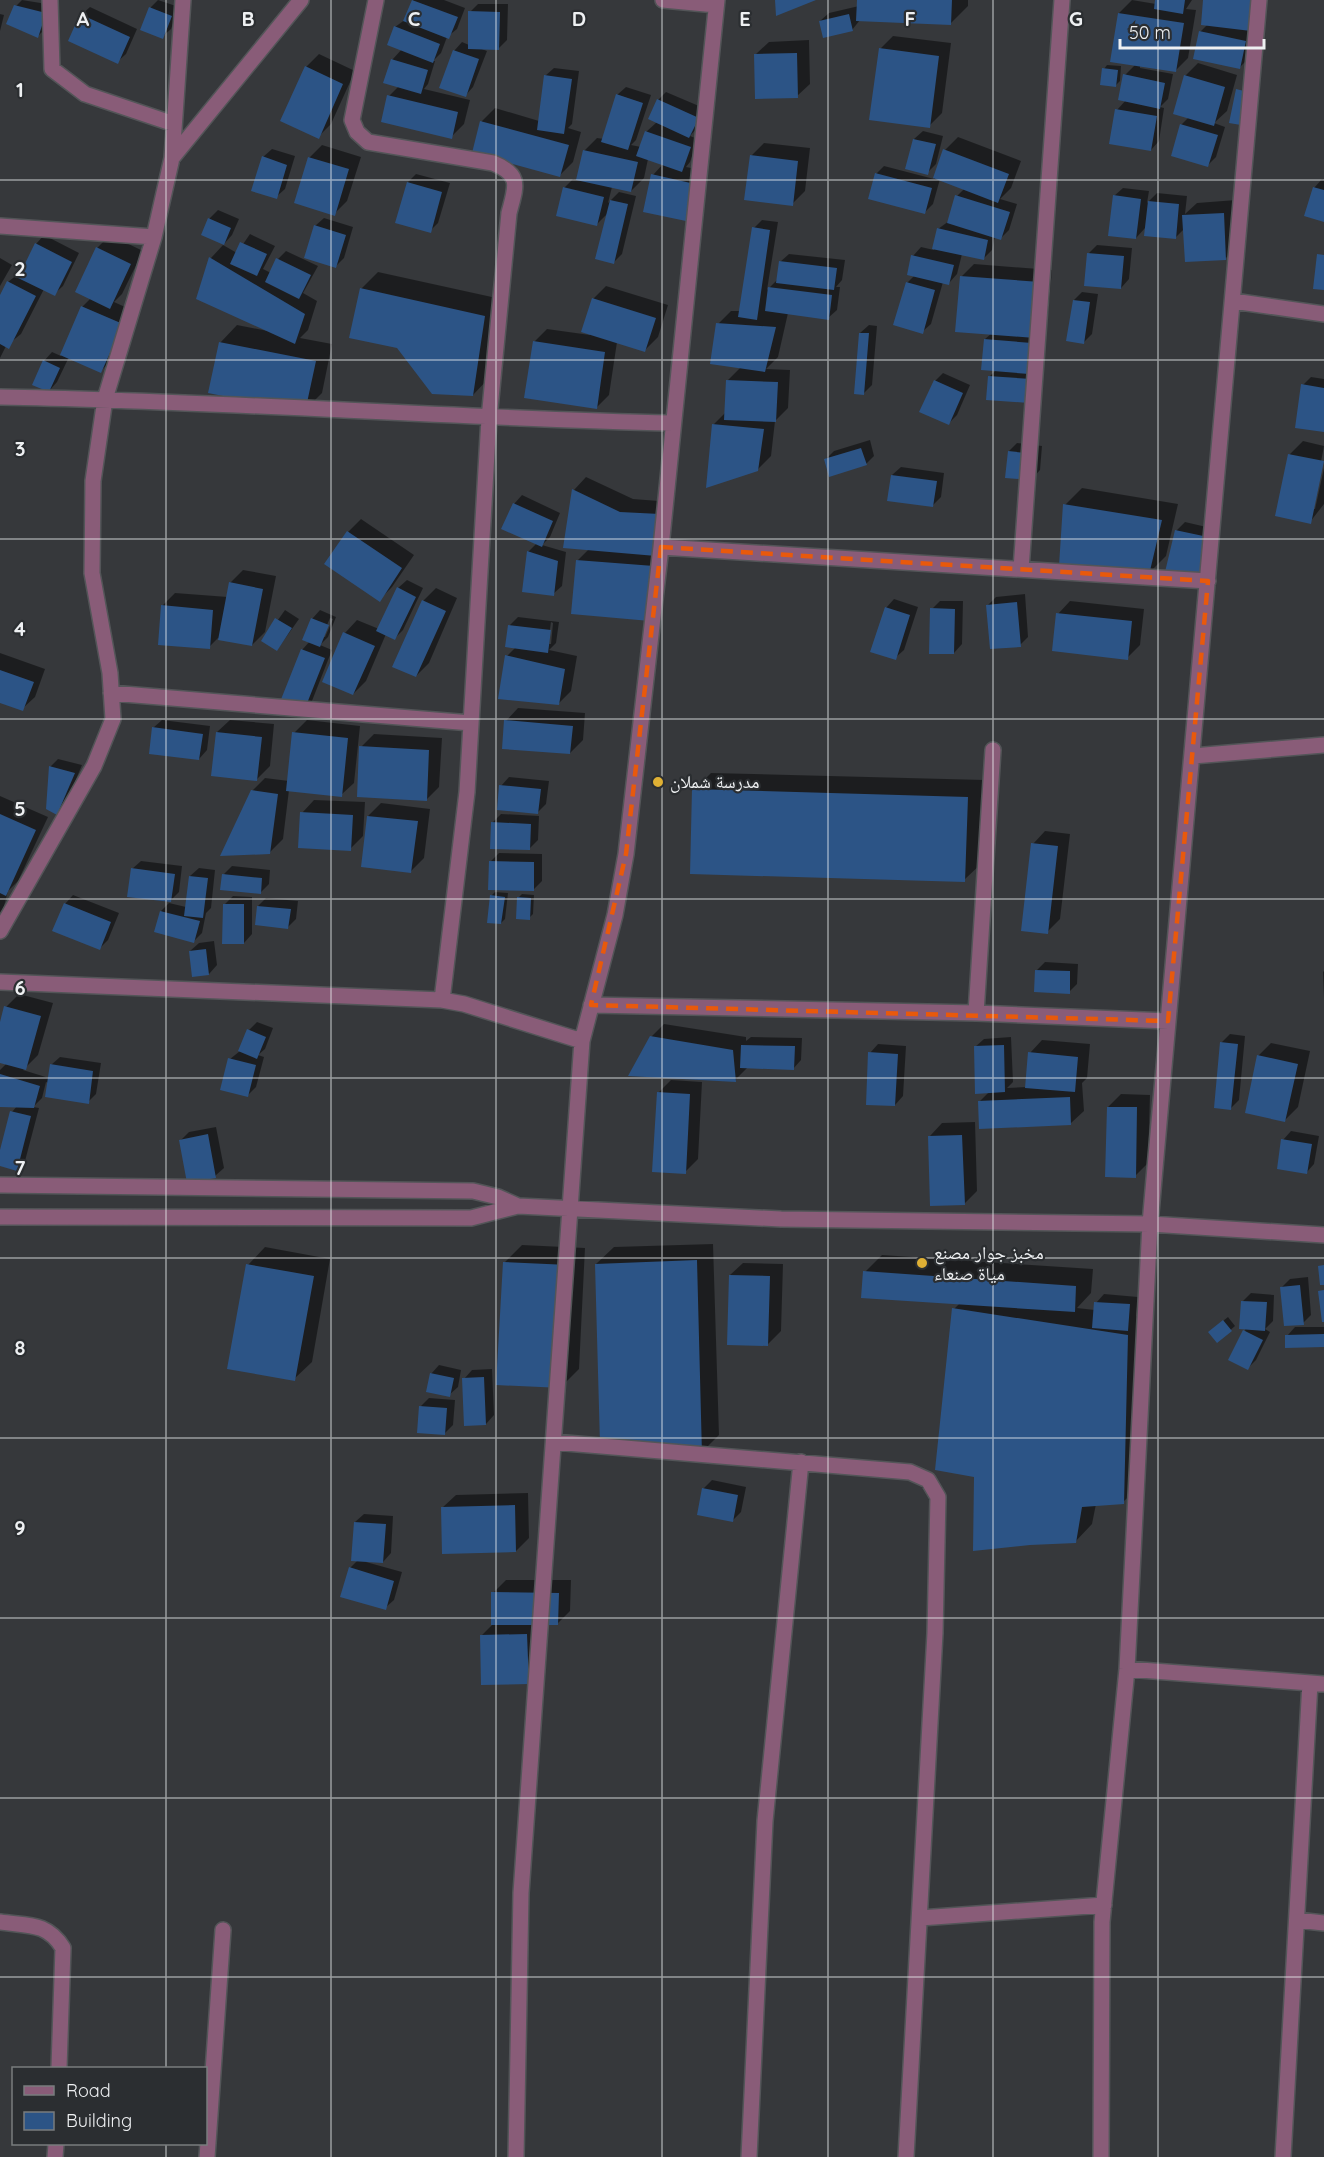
<svg xmlns="http://www.w3.org/2000/svg" width="1324" height="2157" viewBox="0 0 1324 2157" font-family="Quicksand,'Noto Naskh Arabic',sans-serif">
<style>
.shadow{fill:#0007;fill-rule:evenodd}
.building{fill:#2c5486}
.lines{fill:none;stroke-linecap:round;stroke-linejoin:round}
.minor-casing{stroke:#535558;stroke-width:18}
.minor{stroke:#895c78;stroke-width:15}
.marked{fill:none;stroke:#e8590c;stroke-width:4.5;stroke-dasharray:12 8;stroke-linejoin:round}
.grid{fill:none;stroke:#eef0f2;stroke-width:1.5;stroke-opacity:0.55}
.poi-dot{fill:#dfb034;stroke:#2b2e31;stroke-width:2}
.labels{text-anchor:middle;stroke-width:4.5;stroke-linejoin:round;paint-order:stroke}
.poi-label{font-size:18px;fill:#eef0f2;stroke:#2b2e31;text-anchor:start}
.grid-label{font-size:20px;text-anchor:middle;font-weight:bold;fill:#eef0f2;stroke:#2b2e31;stroke-width:4.5;stroke-linejoin:round;paint-order:stroke}
</style>
<rect width="100%" height="100%" fill="#36383b"/>
<!-- shadow -->
<path class="shadow" d="M22,0L53,5L46,28L38,36L16,6Z
M158,0L179,7L171,29L162,37L142,29L151,7Z
M413,0H444L465,8L457,29L447,37L441,53L433,61H435L428,84L424,89L470,100L464,124L451,137L389,96L399,86L392,60L402,49L395,27L406,19Z
M859,0H968V6L951,23L860,20L852,30L820,21L829,13L859,6Z
M1132,0L1156,4L1157,0H1192L1186,9L1196,10L1188,58L1175,71L1140,65V68L1173,74L1168,99L1160,107L1164,108L1159,141L1151,150L1117,110L1126,100L1125,75L1135,65L1119,13Z
M1205,0L1263,17L1248,32L1253,33L1248,59L1240,67L1200,32L1207,25Z
M478,4H508L507,40L499,48H479L487,51L473,87L465,96L454,51L462,42L469,45L470,12Z
M90,7L137,29L126,54L117,62L81,15Z
M0,14L4,15L0,31Z
M893,36L951,43L942,113L929,126L880,49Z
M809,40L810,84L797,96L756,54L769,42Z
M319,54L355,71L331,124L318,137L306,67Z
M1198,63L1237,75L1227,111L1214,123L1225,127L1216,157L1208,165L1181,125L1189,117L1185,76Z
M1107,65L1121,66L1120,81L1116,85L1104,69Z
M554,68L579,71L572,124L568,128L581,132L573,162L560,175L473,152L482,121L495,108L539,121L545,76Z
M626,87L651,95L636,140L631,145L641,147L646,132L657,122L658,100L666,92L706,109L697,128L690,136L698,139L690,162L686,167L707,171L699,207L686,220L653,175L663,164L648,159L644,178L631,191L612,187L608,203L619,192L636,196L622,254L614,262L608,213L597,224L564,188L573,179L577,180L584,151L597,138L604,139L617,95Z
M923,131L943,136L936,164L927,173L914,139Z
M958,137L1021,161L1011,188L1000,199L1017,204L1009,230L1001,238L995,236L992,250L983,259L962,254L957,274L949,283L943,282L931,324L922,332L907,283L915,275L913,256L921,247L934,250L938,229L949,221L957,196L964,189L940,179L933,204L925,212L876,174L884,166L934,179L945,150Z
M764,143L810,148L805,191L792,204L751,156Z
M322,145L361,157L347,201L334,214L309,158Z
M272,149L295,156L285,189L276,197L263,157Z
M416,174L450,183L438,223L430,231L408,182Z
M1322,179L1324,180V221L1314,188Z
M1123,188L1149,191L1147,203L1157,193L1187,196L1185,214L1197,203L1236,200L1238,245L1226,258L1185,228L1175,238L1146,227L1136,238L1114,196Z
M218,210L239,219L232,235L224,244L202,234L210,218Z
M324,218L353,227L344,258L336,266L315,226Z
M762,220L778,222L767,290L778,279L780,262L789,254L845,260L842,280L836,287H840L837,310L828,318L788,313L778,357L766,369L790,370L788,408L775,421L771,456L758,469L713,425L726,412L727,381L741,367L718,324L731,311H741L754,228Z
M250,234L275,246L263,269L271,273L278,259L286,251L318,266L303,293L317,301L308,330L300,338L332,344L322,393L305,410L220,343L237,325L268,331L198,298L211,258L223,245L237,253Z
M44,235L79,253L63,286L54,294L44,289L21,334L6,346L0,358V298L8,282L23,270L36,244Z
M110,235L143,251L122,294L114,302L134,311L113,358L101,371L69,357L57,382L49,391L44,361L52,352L61,356L82,307L91,298L97,248Z
M1097,245L1132,248L1129,279L1121,288L1089,253Z
M0,258L12,265L0,286Z
M974,264L1052,270L1047,324L1036,335L1037,393L990,376L996,370L985,339L992,333L961,277Z
M378,272L501,299L490,377L473,395L398,347L361,289Z
M606,286L668,305L658,337L645,350L617,342L609,395L596,408L534,342L547,329L590,335L593,299Z
M1082,292L1098,294L1092,334L1084,342L1074,300Z
M869,325L877,326L872,385L864,393L860,333Z
M943,373L970,385L957,415L948,424L935,381Z
M1311,377L1324,379V431L1303,385Z
M870,440L874,456L866,464L826,459L834,451Z
M1303,441L1324,446L1312,509H1315L1324,468V504L1310,522L1290,454Z
M1017,443L1042,446L1040,470L1032,479L1009,451Z
M901,467L944,473L941,497L932,506L892,475Z
M586,477L633,499L672,502L662,606L649,619L577,561L589,549L574,490Z
M1082,488L1178,504L1166,556L1148,574L1065,505Z
M522,495L560,513L550,537L542,545L566,552L562,586L553,594L528,552L537,543L514,504Z
M361,519L414,555L392,587L379,600L348,532Z
M1185,522L1215,529L1207,569L1198,578L1176,531Z
M243,570L276,576L265,632L252,645L218,638L209,647L162,606L175,593L228,597L230,583Z
M407,580L423,588L403,630L394,639L386,634L366,681L353,694L345,633L357,620L379,629L398,588Z
M436,588L457,598L429,663L416,676L423,601Z
M1025,594L1028,637L1020,645L988,605L996,597Z
M894,599L918,607L904,650L895,658L886,608Z
M940,601H963L962,644L954,653L932,609Z
M1070,601L1144,609L1140,645L1127,658L1058,614Z
M285,610L299,619L277,650L263,641Z
M320,610L336,617L328,637L320,645L332,650L310,706L302,715V650L310,641L312,619ZM330,618L333,619L325,637H322Z
M518,617L559,622L556,643L549,650L577,656L571,691L558,704L507,656L516,647L510,625ZM551,622L553,623L551,644H548Z
M0,653L45,669L35,697L22,709L0,701Z
M518,708L585,713L583,740L570,753L506,721Z
M162,720L210,726L207,750L199,759L153,728Z
M230,720L274,724L270,766L257,779L217,732Z
M307,720L360,726L354,783L341,795L289,790L283,839L270,852L252,791L265,778L289,781L294,733Z
M374,734L442,738L439,787L426,800L361,747Z
M58,759L82,765L65,805L57,813L50,767Z
M711,773L985,780L982,863L964,880L694,790Z
M509,777L549,781L546,804L538,812L501,786Z
M0,796L48,817L18,881L8,891L0,921Z
M314,800L365,802L363,836L350,849L302,813Z
M381,803L430,809L424,858L411,871L368,816Z
M501,814L539,816L538,840L530,848L492,823Z
M1045,831L1070,834L1060,919L1047,932L1033,844Z
M499,853L542,854V881L533,890L490,862Z
M141,861L182,866L179,892L170,901L132,869Z
M232,866L270,870L269,884L260,893L224,874Z
M199,868L215,870L211,908L206,913L202,933L194,941L161,911L169,903L186,907L190,876Z
M495,892L508,893L505,919L501,923L491,896Z
M522,894L534,895L533,914L529,918L518,898Z
M73,895L119,913L108,940L100,948L65,904Z
M233,896L252,897V934L244,943L224,905Z
M266,898L298,901L296,919L288,927L258,906Z
M214,941L217,965L209,974L190,951L199,943Z
M1045,962L1078,964L1077,984L1069,992L1036,971Z
M1324,971V998L1323,972Z
M19,994L53,1003L38,1055L23,1070L49,1078L51,1065L60,1057L101,1063L96,1094L88,1102L46,1082L42,1098L33,1107L39,1108L25,1161L16,1169L0,1165L12,1112L17,1106H0V1070L7,1063L0,1061V1027L6,1007Z
M257,1022L273,1028L265,1049L258,1055L264,1057L256,1087L248,1095L230,1059L240,1051L249,1030Z
M664,1024L746,1037V1041L751,1037L802,1038L801,1060L793,1069L748,1067L735,1080L651,1037Z
M1230,1034L1245,1036L1239,1100L1231,1108L1221,1043Z
M1011,1037L1013,1082L1007,1088L1027,1087L1030,1053L1042,1040L1090,1044L1087,1078L1082,1083L1084,1111L1071,1123L979,1102L990,1091L975,1047L984,1039Z
M1271,1043L1310,1051L1298,1107L1285,1120L1258,1056Z
M878,1044L906,1046L903,1096L895,1105L870,1053Z
M671,1080L702,1082L698,1159L685,1172L658,1093Z
M1121,1094L1150,1095L1148,1163L1135,1176L1108,1107Z
M975,1122L977,1191L964,1204L930,1136L942,1123Z
M216,1127L224,1168L215,1176L181,1140L189,1132Z
M1291,1131L1319,1136L1314,1164L1306,1173L1283,1140Z
M713,1244L719,1435L702,1452L596,1264L614,1247Z
M522,1245L585,1248L579,1369L562,1386L504,1263Z
M265,1247L330,1259L312,1362L294,1379L248,1265Z
M882,1255L1093,1269L1091,1293L1077,1308L1095,1310L1096,1303L1104,1294L1138,1297L1136,1316L1145,1318L1141,1485L1123,1502L1096,1504L1092,1524L1075,1542L976,1476L954,1309L960,1303L865,1272Z
M743,1263L783,1264L781,1331L768,1344L730,1275Z
M1308,1277L1311,1315L1303,1323L1282,1287L1290,1279Z
M1251,1293L1274,1295L1273,1321L1265,1329L1270,1332L1256,1360L1248,1368L1243,1301Z
M1228,1317L1235,1326L1218,1341L1214,1328Z
M1295,1327H1324V1345L1287,1336Z
M439,1365L461,1370L458,1387L449,1395L431,1374Z
M492,1369L494,1415L486,1424L464,1379L472,1370Z
M429,1398L455,1400L453,1425L445,1433L421,1406Z
M712,1480L746,1487L741,1512L732,1521L703,1489Z
M528,1493L529,1538L516,1551L443,1507L456,1495Z
M364,1514L393,1516L391,1553L383,1562H366L402,1572L394,1600L385,1608L350,1568L358,1560L355,1522Z
M506,1580H571L570,1611L557,1624H540L541,1669L528,1682L481,1636L493,1624V1593Z"/>
<!-- building -->
<path class="building" d="M412,0L458,17L449,39L403,21Z
M775,0H816L776,16Z
M857,0H952L951,25L856,21Z
M1155,0H1185L1183,14L1154,9Z
M1203,0H1254L1251,31L1201,25Z
M14,5L46,13L38,38L6,24Z
M149,7L172,16L163,39L140,30Z
M468,11L500,12L499,50L468,49Z
M1118,13L1184,23L1176,72L1110,62Z
M80,14L130,37L118,64L68,41Z
M849,14L853,31L823,38L819,21Z
M394,26L440,44L433,63L387,45Z
M1199,31L1246,41L1240,69L1193,59Z
M879,48L939,56L930,128L869,120Z
M453,50L479,59L466,97L439,88Z
M797,53L798,98L755,99L754,54Z
M391,59L428,70L421,94L383,83Z
M305,66L343,84L319,139L280,121Z
M1102,68L1118,70L1116,87L1100,85Z
M1123,74L1165,83L1160,109L1118,100Z
M544,75L572,79L564,134L537,130Z
M1184,75L1225,87L1214,126L1173,114Z
M1236,89L1248,92L1241,125L1229,123Z
M616,94L643,103L628,150L601,142Z
M387,95L458,112L452,139L381,122Z
M657,99L699,118L689,138L648,119Z
M1115,109L1157,116L1151,151L1109,144Z
M480,121L569,145L560,177L472,153Z
M1180,124L1218,135L1208,167L1171,156Z
M645,131L691,147L682,172L636,156Z
M913,139L936,144L928,175L905,169Z
M943,149L1009,174L998,203L933,178Z
M583,150L638,162L631,192L576,180Z
M750,155L798,161L793,206L744,200Z
M262,156L287,165L277,199L251,191Z
M308,157L349,169L335,216L294,203Z
M875,173L932,188L925,214L868,199Z
M651,174L695,184L686,221L643,212Z
M407,182L442,192L431,233L395,223Z
M563,187L604,197L597,226L556,216Z
M1313,187L1324,190V222L1304,216Z
M955,195L1010,212L1001,240L947,223Z
M1113,195L1141,199L1136,239L1108,236Z
M610,200L628,204L614,264L595,259Z
M1148,201L1179,204L1176,239L1144,236Z
M1224,213L1226,260L1185,262L1182,215Z
M208,218L231,228L224,245L201,235Z
M314,225L346,235L336,268L304,258Z
M752,227L770,230L757,320L738,317Z
M937,228L988,240L984,260L932,249Z
M240,242L267,254L257,276L230,264Z
M35,243L72,262L55,296L18,278Z
M96,247L131,264L110,309L75,292Z
M1087,253L1124,256L1121,289L1084,286Z
M1317,254L1324,255V290L1313,289Z
M911,255L954,265L949,285L907,275Z
M209,257L305,314L295,344L196,299Z
M276,258L311,275L299,299L265,282Z
M779,261L837,268L834,290L776,283Z
M960,276L1040,282L1035,338L955,332Z
M7,281L36,296L9,349L0,344V295Z
M906,282L935,290L923,334L893,325Z
M768,287L832,295L829,320L765,311Z
M360,288L485,316L473,396L432,394L397,348L349,338Z
M592,298L656,318L645,352L581,332Z
M1073,300L1090,302L1084,344L1066,341Z
M81,306L123,324L101,373L60,355Z
M716,323L776,327L765,372L710,364Z
M859,333H869L864,395L854,394Z
M984,339L1032,343L1029,374L981,370Z
M533,341L605,352L597,409L524,398Z
M219,342L316,361L305,412L208,393Z
M43,360L60,368L49,392L32,385Z
M988,376L1031,379L1029,403L986,400Z
M726,380L778,382L776,422L724,420Z
M934,380L963,393L949,425L919,412Z
M1301,384L1324,388V432L1295,428Z
M712,424L764,429L758,471L706,488Z
M861,448L867,465L829,477L824,459Z
M1008,451L1035,454L1032,480L1005,478Z
M1288,454L1324,461L1311,524L1275,516Z
M891,475L937,481L933,507L887,501Z
M572,489L620,512L660,514L656,556L563,548Z
M513,503L553,521L542,547L501,529Z
M1063,504L1162,520L1149,575L1059,566Z
M1175,530L1208,537L1199,579L1165,572Z
M347,531L402,568L380,602L324,564Z
M527,551L558,561L554,596L522,592Z
M576,560L654,566L650,621L571,614Z
M229,582L263,589L252,646L218,640Z
M397,587L416,597L395,640L376,631Z
M422,600L446,611L416,677L392,667Z
M1017,602L1021,647L990,649L986,605Z
M161,605L213,610L210,649L158,645Z
M885,607L910,615L896,660L870,652Z
M930,608L955,609L954,654H929Z
M1056,613L1132,621L1128,660L1052,651Z
M275,618L292,628L277,651L261,641Z
M311,618L329,625L320,647L302,640Z
M508,625L551,630L548,653L505,647Z
M343,632L375,646L353,695L322,682Z
M301,649L325,658L302,716L278,707Z
M505,655L565,669L559,705L498,699Z
M0,670L34,682L23,711L0,703Z
M504,720L573,726L570,754L502,749Z
M152,727L203,734L199,760L149,754Z
M216,732L262,737L257,781L211,776Z
M292,732L348,738L342,797L286,791Z
M359,746L429,750L427,801L357,797Z
M49,766L75,773L57,815L46,809Z
M499,785L541,789L538,814L497,810Z
M692,789L968,797L965,882L690,874Z
M251,790L278,794L270,854L220,856Z
M300,812L353,815L351,851L298,848Z
M0,814L36,830L6,896L0,893Z
M367,816L418,821L411,873L361,867Z
M491,822L531,824L530,850L490,849Z
M1031,843L1058,846L1048,934L1021,931Z
M489,861L534,862V891L488,890Z
M131,868L175,874L171,902L127,897Z
M222,874L262,878L261,894L220,890Z
M189,876L208,878L203,918L184,916Z
M490,895L505,897L501,924L487,923Z
M517,897L531,898L530,920L516,919Z
M64,903L111,922L100,950L52,931Z
M223,904H244V944H222Z
M257,906L291,909L288,929L255,925Z
M160,911L200,921L194,943L154,932Z
M206,949L209,975L192,977L189,951Z
M1035,970L1070,971V994L1034,992Z
M4,1006L41,1016L26,1070L0,1063V1022Z
M247,1029L266,1037L257,1059L238,1051Z
M650,1036L733,1050L736,1082L628,1076Z
M1220,1042L1238,1044L1231,1110L1214,1108Z
M741,1045L795,1046L794,1070L740,1068Z
M1004,1045L1005,1092L975,1094L974,1046Z
M868,1052L898,1054L895,1106L866,1105Z
M1028,1052L1078,1057L1075,1092L1025,1088Z
M1257,1055L1298,1064L1285,1122L1245,1113Z
M228,1058L256,1065L248,1097L220,1090Z
M50,1064L93,1071L89,1104L45,1097Z
M0,1074L40,1086L34,1108L0,1107Z
M657,1092L690,1094L686,1174L652,1172Z
M1070,1097L1071,1125L979,1129L978,1101Z
M1107,1107H1137L1136,1178L1105,1177Z
M10,1111L31,1116L17,1171L0,1166V1150Z
M208,1134L216,1178L187,1183L179,1140Z
M962,1135L965,1205L930,1206L928,1136Z
M1281,1139L1312,1144L1307,1174L1277,1169Z
M697,1260L702,1454L600,1444L595,1264Z
M503,1262L569,1265L562,1388L496,1385Z
M246,1264L314,1276L295,1381L227,1369Z
M1324,1265V1285H1320L1318,1266Z
M863,1271L1076,1286L1075,1312L861,1298Z
M729,1275L770,1276L768,1346L727,1345Z
M1300,1285L1304,1325L1284,1326L1280,1287Z
M1324,1290V1322H1322L1318,1291Z
M1241,1301L1267,1302L1265,1331L1239,1329Z
M1094,1302L1130,1304L1128,1331L1092,1328Z
M952,1308L1128,1335L1124,1504L1082,1507L1076,1543L1030,1545L973,1551L974,1477L935,1470Z
M1223,1320L1232,1331L1217,1343L1208,1332Z
M1243,1330L1263,1340L1248,1370L1228,1360Z
M1324,1334V1347L1285,1348V1335Z
M430,1373L454,1378L450,1397L426,1392Z
M484,1377L486,1425L464,1426L462,1378Z
M419,1406L447,1408L445,1435L417,1433Z
M702,1488L738,1495L733,1522L697,1515Z
M515,1505L516,1552L442,1554L441,1507Z
M354,1522L386,1524L383,1563L351,1561Z
M349,1567L394,1581L386,1610L340,1597Z
M491,1592L559,1593L558,1625H491Z
M527,1634L529,1684L481,1685L480,1635Z"/>
<g class="lines">
<!-- minor casing -->
<g class="minor-casing">
<path id="minor" d="M50,0L52,69L85,94L174,124
M376,0L352,120L357,132L368,142L493,163C522,175 516,186 509,213L489,419L467,792L442,1000
M663,0L716,5
M172,158L183,0
M0,226L154,237
M1233,301L1324,314
M0,397C224,401 448,418 673,423
M661,547L1208,581
M1021,569L1062,0
M111,693L471,723
M1193,756L1324,745
M0,931L94,766L113,719L110,673L92,573L93,481L105,399L154,237L172,158L301,0
M0,982L442,1000L464,1004L582,1041
M591,1005L976,1013L1168,1021
M976,1013L993,750
M0,1185L473,1191L498,1197L518,1206L781,1219L1150,1224L1324,1235
M0,1217L471,1218L518,1206
M554,1442L910,1472L928,1480L938,1497L935,1633L906,2157
M1127,1669L1324,1684
M920,1918L1104,1905
M1297,1920L1324,1923
M0,1922C28,1926 47,1922 63,1948L59,2068
M55,2157L56,2144
M207,2157L223,1930
M516,2157L521,1893L582,1041L615,915L626,854L661,547L717,0
M749,2157L765,1821L801,1462
M1101,2157L1102,1922L1127,1669L1150,1224L1259,0
M1283,2157L1310,1683"/>
</g>
<!-- minor -->
<use href="#minor" class="minor"/>
</g>
<!-- marked area -->
<path class="marked" d="M661,547L1208,581L1168,1021L591,1005L626,854Z"/>
<!-- grid -->
<path class="grid" d="M166,0V2068M331,0V2157M496,0V2157M662,0V2157M828,0V2157M993,0V2157M1158,0V2157M0,180H1324M0,360H1324M0,539H1324M0,719H1324M0,899H1324M0,1078H1324M0,1258H1324M0,1438H1324M0,1618H1324M0,1798H1324M0,1977H1324M166,2144V2157"/>
<!-- markers -->
<g class="poi-dot">
<circle cx="658" cy="782" r="6"/>
<circle cx="922" cy="1263" r="6"/>
</g>
<g class="labels">
<!-- poi labels -->
<g class="poi-label">
<text x="670" y="788">مدرسة شملان</text>
<text x="934" y="1259">مخبز جوار مصنع<tspan x="934" dy="21">مياة صنعاء</tspan></text>
</g>
</g>
<g class="grid-label">
<text x="83" y="26">A</text>
<text x="248" y="26">B</text>
<text x="414" y="26">C</text>
<text x="579" y="26">D</text>
<text x="745" y="26">E</text>
<text x="910" y="26">F</text>
<text x="1076" y="26">G</text>
<text x="20" y="97">1</text>
<text x="20" y="276">2</text>
<text x="20" y="456">3</text>
<text x="20" y="636">4</text>
<text x="20" y="816">5</text>
<text x="20" y="995">6</text>
<text x="20" y="1175">7</text>
<text x="20" y="1355">8</text>
<text x="20" y="1535">9</text>
</g>
<!-- legend -->
<rect x="12" y="2067" width="195" height="78" fill="#2b2e31" stroke="#797c7e" stroke-width="1.5"/>
<rect x="24" y="2086" width="30" height="9" fill="#895c78" stroke="#797c7e" stroke-width="1.5"/>
<text x="66" y="2097" font-size="18" fill="#eef0f2">Road</text>
<rect x="24" y="2112" width="30" height="18" fill="#2c5486" stroke="#797c7e" stroke-width="1.5"/>
<text x="66" y="2127" font-size="18" fill="#eef0f2">Building</text>
<!-- scale -->
<path d="M1120 39v9h144v-9" fill="none" stroke="#eef0f2" stroke-width="3"/>
<text x="1129" y="39" font-size="18" fill="#eef0f2" stroke="#2b2e31" stroke-width="4.5" paint-order="stroke">50 m</text>
</svg>
